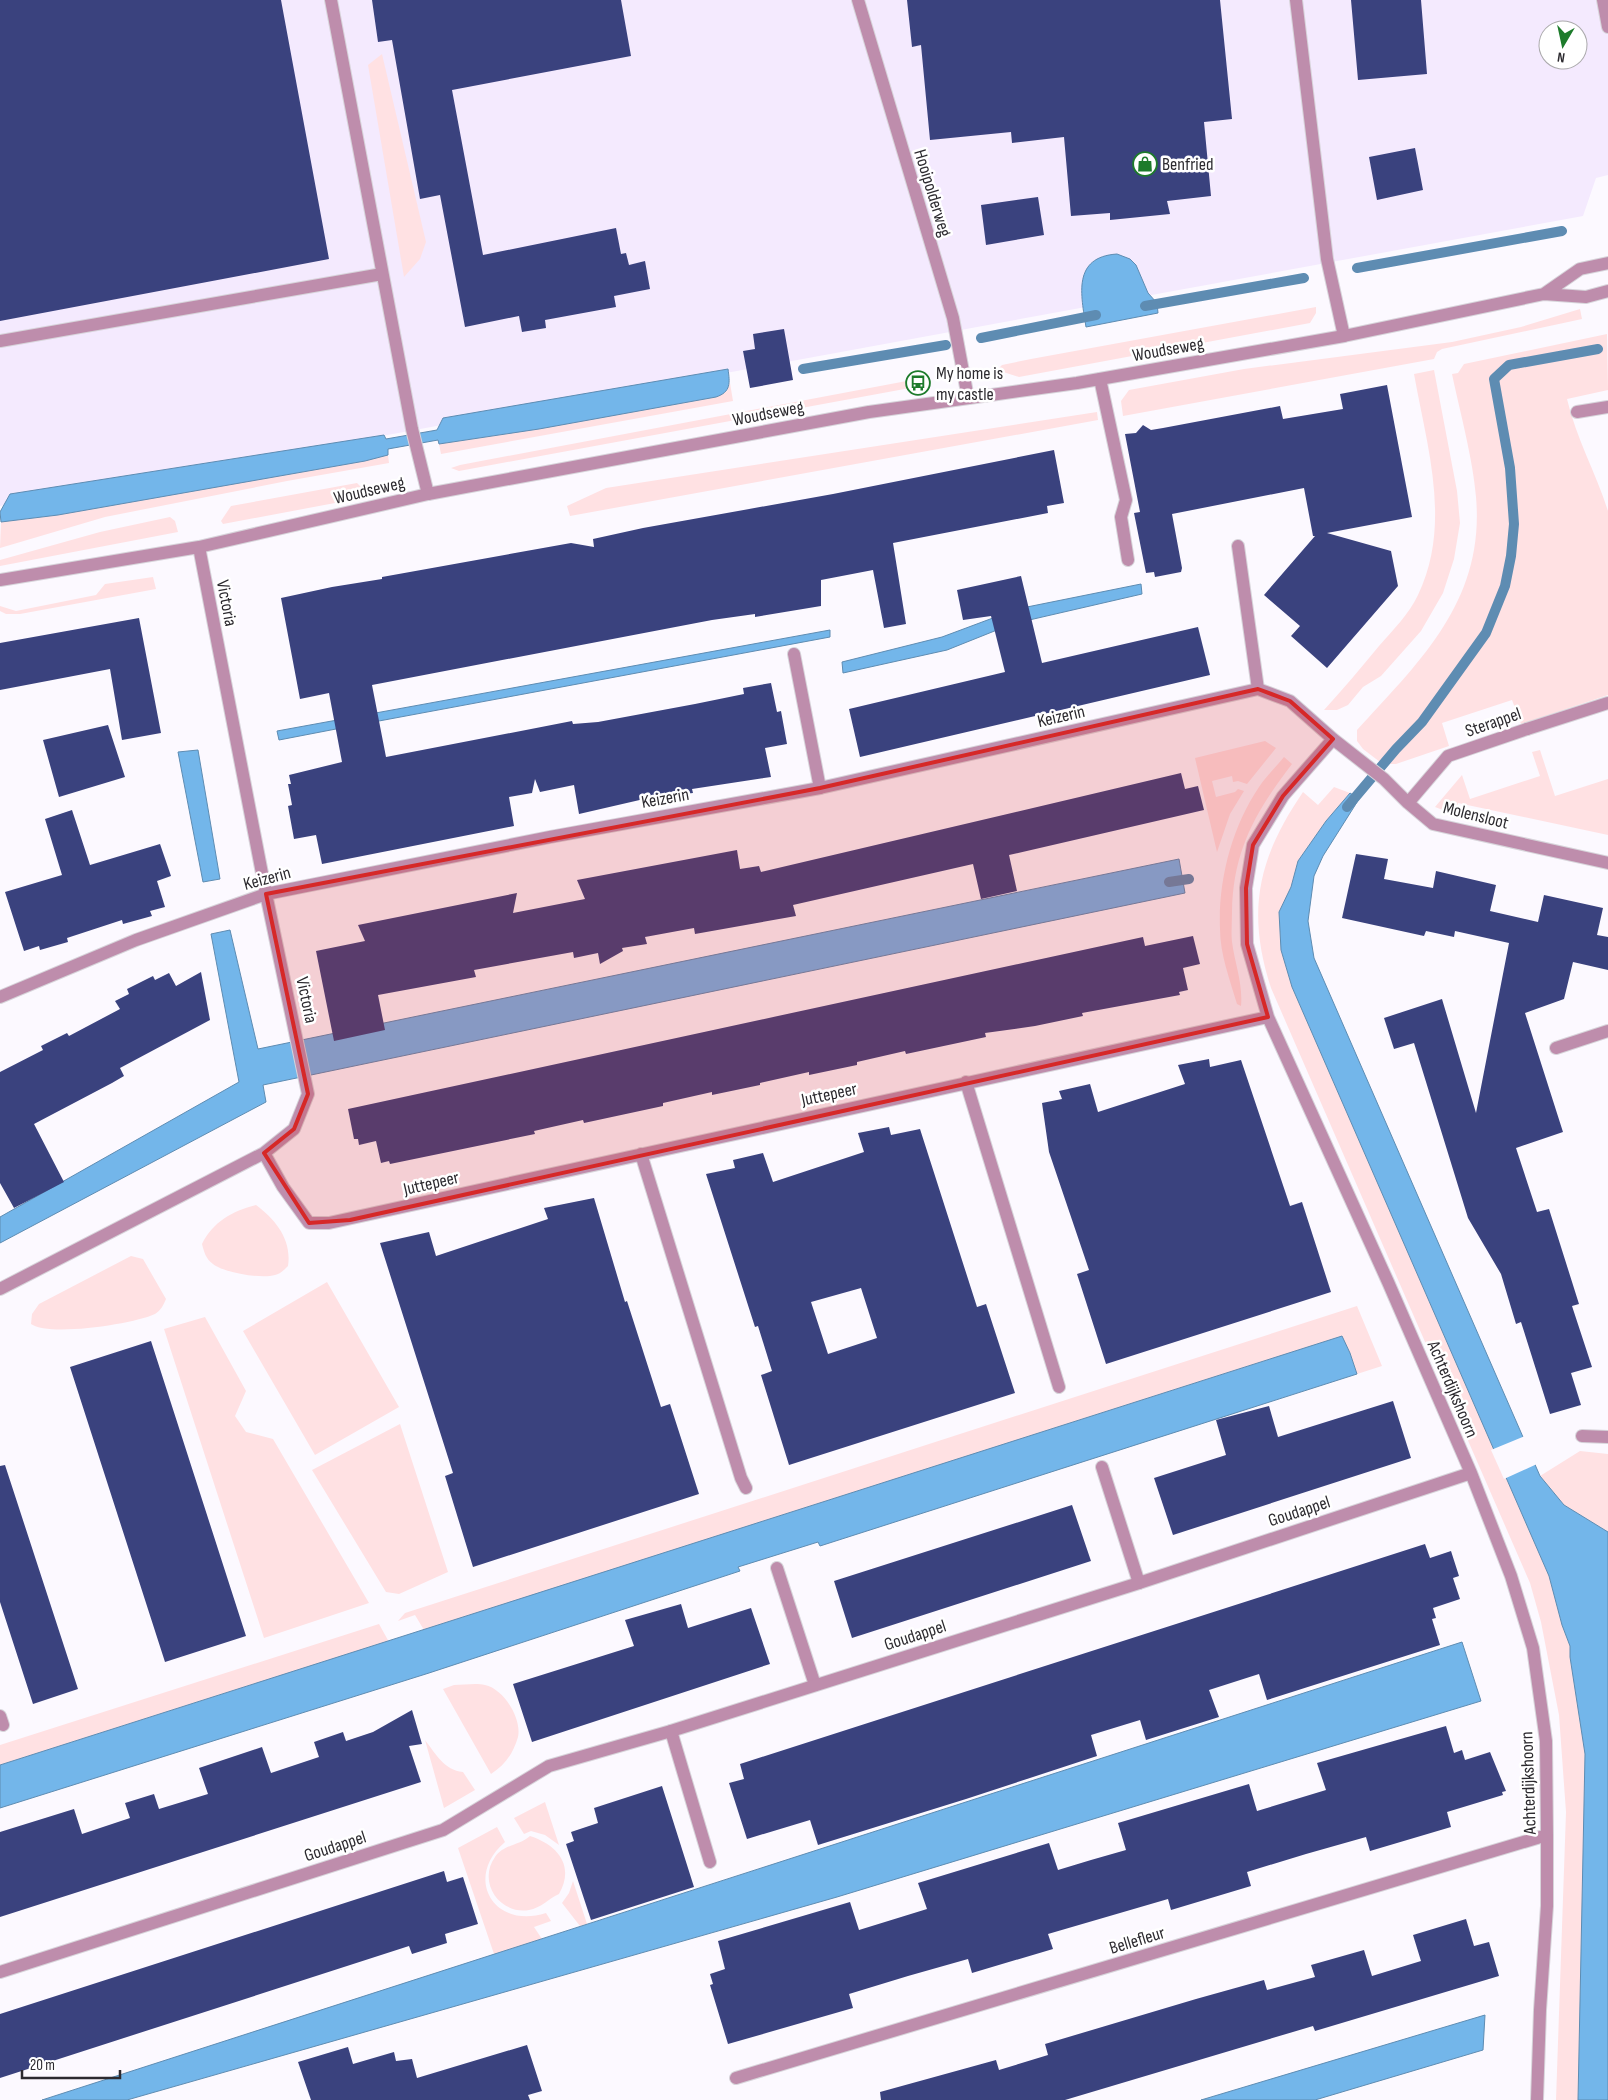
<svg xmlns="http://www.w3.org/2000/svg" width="1608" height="2100" viewBox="0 0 1608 2100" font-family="'Sofia Sans Condensed',sans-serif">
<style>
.built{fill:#f4eafe;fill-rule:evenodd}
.green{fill:#ffe1e3}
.water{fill:#73b6ea;stroke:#5e8cb2}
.pier{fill:#fcf9ff}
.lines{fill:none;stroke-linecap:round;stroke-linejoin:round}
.stream{stroke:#5e8cb2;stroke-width:10}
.building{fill:#3a427e;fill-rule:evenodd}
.service-casing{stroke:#d7d4da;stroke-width:14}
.pedestrian-casing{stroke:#d7d4da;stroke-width:14}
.minor-casing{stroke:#d7d4da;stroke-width:14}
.service{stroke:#be8dac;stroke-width:12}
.pedestrian{stroke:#be8dac;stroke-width:12}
.minor{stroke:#be8dac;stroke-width:12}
.marked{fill:#d62828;fill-opacity:0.2;stroke:#d62828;stroke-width:4;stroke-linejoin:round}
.labels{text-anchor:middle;stroke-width:5;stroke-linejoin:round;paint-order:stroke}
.poi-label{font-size:18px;fill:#2c2a2f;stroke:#fff;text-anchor:start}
.street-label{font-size:18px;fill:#2c2a2f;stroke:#fff}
</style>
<rect width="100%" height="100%" fill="#fcf9ff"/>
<!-- built -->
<path class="built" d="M0,0H1608V175L1596,178L1583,216L0,506ZM1548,30H1578V60H1548Z"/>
<!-- green -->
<path class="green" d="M382,54L426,242L420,259L404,277L368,65Z
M1316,307V313L1310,323L1019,377L997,370L1002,365L1031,359Z
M1580,309L1582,319L1442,349L1437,352L1434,359L1123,416L1121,401L1129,390L1244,369L1452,342L1521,327Z
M1607,334L1608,390L1567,399C1576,438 1596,473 1608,511V695L1521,724L1512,700L1442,723L1449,746L1396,764H1389L1380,762L1363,749L1357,741V730C1421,660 1485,600 1476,497C1473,459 1460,412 1452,374L1458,373L1464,364Z
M1434,370L1457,491L1460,523L1454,559L1443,593L1421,631L1381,676L1363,687L1348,705L1337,710H1324C1343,689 1361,668 1379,646C1393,630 1409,614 1418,595C1452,524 1427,447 1414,374Z
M912,380L931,381L910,388L459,471L451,468L460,465Z
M730,383L733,401L441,454L439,444L716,397L727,391Z
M1097,412L1098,420L570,516L567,506L606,488Z
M388,455L389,463L287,481L105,517L0,548L1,522L58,515Z
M357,483L361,487L351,496L335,503L223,524L221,521L231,506Z
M170,517L175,521L178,532L0,566V560L100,532Z
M153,577L156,589L20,614H6L0,611V606L16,611L96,595L105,584Z
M1265,741L1276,748L1247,784L1238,781L1233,782L1232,776L1212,781L1216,797L1235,792L1238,789L1244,791L1230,814L1217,852L1195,758Z
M1540,750L1555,796L1608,779V835L1458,803L1456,815L1435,807L1462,775L1470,799L1540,776L1532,752Z
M1284,757L1292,764C1256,811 1233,850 1232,912C1232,922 1231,933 1232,942C1235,964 1243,984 1241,1006L1237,1004C1230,980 1220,954 1220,929C1218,880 1232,827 1259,787C1266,776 1276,767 1284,757Z
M1334,787L1350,793L1326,821L1298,861L1291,887L1279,912L1281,950L1292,987L1549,1576L1562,1625L1570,1646V1657L1585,1754L1578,2100H1556L1566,1812L1559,1715L1541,1622L1530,1583L1271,988C1246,911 1258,858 1303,792L1318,805Z
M256,1205C276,1220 292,1240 288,1266C284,1270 280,1274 275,1275C262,1279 224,1273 213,1264C206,1259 204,1252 202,1244C213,1222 232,1211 256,1205Z
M131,1256L143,1259L166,1299C163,1306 161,1310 155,1314C134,1324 49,1337 31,1324L32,1314L39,1304Z
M327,1282L399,1407L315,1455L243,1331Z
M1357,1306L1382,1366L1357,1374L1350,1353L424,1630L415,1615L398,1621L405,1613Z
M205,1317L246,1391L235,1416L246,1432L273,1439L369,1603L264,1638L164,1329Z
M400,1424L448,1572L399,1594L386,1592L312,1470Z
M1580,1451L1608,1454V1532L1564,1505L1540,1476Z
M379,1624L389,1642L0,1765V1745Z
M454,1685C464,1685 476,1683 485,1685C504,1689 522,1719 518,1737C513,1754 505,1765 491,1774L443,1689Z
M425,1740C436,1754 444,1770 463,1772L475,1790L444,1808Z
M545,1802L559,1845L545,1835L531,1831L524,1834L514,1818Z
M497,1827L505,1842C463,1878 494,1930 546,1913L551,1921L534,1927L542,1939L494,1954L458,1848Z
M530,1836C558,1845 575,1866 559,1894C548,1899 541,1908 529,1910C500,1915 477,1882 495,1857C504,1844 519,1846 530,1836Z
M573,1881L587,1924L580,1926L562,1903L569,1893Z"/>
<!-- water -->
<path class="water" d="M1117,254L1130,259L1136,265L1148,293L1157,303L1158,313L1086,327C1081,295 1072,257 1117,254Z
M728,369C730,383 731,392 716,397L539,429L439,444L438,440L388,449V455L365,461L58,515L1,522L0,512L10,494L384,435L386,439L437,430L443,418Z
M1141,584L1142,594L1012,624L947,650L843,673L842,662L942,637L1017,609Z
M830,630V637L336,729L279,740L277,731Z
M198,750L220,879L203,882L178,752Z
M1350,793L1359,799L1323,856L1314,876L1308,921L1314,958L1540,1476L1564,1505L1608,1532V2100H1578L1585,1754L1570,1657V1646L1562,1625L1549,1576L1292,987L1281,950L1279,912L1291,887L1298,861L1326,821Z
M1179,859L1185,893L263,1085L266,1102L0,1243V1217L239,1082L211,934L230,930L258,1049Z
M1342,1336L1350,1353L1357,1374L820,1546L818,1542L738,1567L740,1571L429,1673L0,1808V1765Z
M1462,1642L1481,1701L837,1897L127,2100H42Z
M1485,2015L1483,2050L1315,2100H1201Z"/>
<!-- pier -->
<path class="pier" d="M1525,1436L1537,1464L1504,1479L1491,1450Z"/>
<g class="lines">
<!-- stream -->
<path class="stream" d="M1357,268L1562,231
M1145,306L1304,278
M981,338L1096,315
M803,369L946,345
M1347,807L1396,749L1422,722L1486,633L1505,586L1511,556L1514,524L1510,468L1494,379L1509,365L1598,349
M1169,882L1189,879"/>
</g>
<!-- building -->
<path class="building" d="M0,0H281L329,259L0,321Z
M372,0H621L631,56L452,90L483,255L616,228L621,254L626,253L629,265L645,261L650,289L614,296L616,307L545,320L546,328L522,332L519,316L465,327L440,195L420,199L392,40L378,42Z
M907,0H1220L1232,119L1204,122L1211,196L1167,201L1170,214L1110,220V213L1071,216L1064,137L1012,143L1011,132L930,140L921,45L912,47Z
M1351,0H1421L1427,74L1358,80Z
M1415,148L1423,190L1377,200L1369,157Z
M1038,197L1044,235L986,245L981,205Z
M784,329L793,380L750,388L743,351L755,349L753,334Z
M1387,385L1412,517L1327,533L1391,551L1398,586L1327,668L1291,636L1300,626L1264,595L1315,536H1313L1304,488L1172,514L1182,568L1181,572L1155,577L1154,572L1146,573L1134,513L1140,512L1125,434L1136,433L1143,425L1151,430L1163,428L1280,406L1283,419L1343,409L1340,394Z
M1054,450L1064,503L1047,506L1048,513L893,543L906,624L884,628L873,570L821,580V606L755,617V614L712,620L372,685L386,757L572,721L573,724L598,722L695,704L744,694L743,688L771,683L777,712L781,711L787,744L765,748L771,777L692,789L693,793L644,799L579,814L574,785L540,792L535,779L532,793L509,797L514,826L322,864L316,835L294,839L288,806L292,805L288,784H291L289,775L342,762L329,693L300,699L281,598L332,587L382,579V577L571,543L594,547L593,539L643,528L833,494Z
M1021,576L1042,663L1198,627L1210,675L860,757L849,709L1005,672L991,616L963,620L957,590Z
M139,618L161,733L122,740L110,669L0,690V643Z
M108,725L125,777L59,797L43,740Z
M1181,773L1185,789L1198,786L1204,810L1009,855L1017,891L981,899L973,864L793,905L796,916L695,934L694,928L645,937L647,944L622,948L623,951L600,964L598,953L574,958L573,952L474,970L476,977L378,995L385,1030L334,1041L316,951L365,941L358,925L517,893L513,913L585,899L577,880L737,850L740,869L759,866L761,872Z
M72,810L90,865L160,844L171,876L157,881L165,907L150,911L152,916L123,924L122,920L67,938L68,942L40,950L39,946L24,951L5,892L62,875L45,819Z
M1356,854L1388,859L1384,879L1433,888L1436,871L1496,885L1490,911L1538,922L1544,895L1603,908L1597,935L1608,937V970L1573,962L1564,999L1525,1013L1563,1132L1516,1148L1537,1212L1549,1209L1579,1304L1572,1306L1592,1367L1571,1373L1581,1405L1550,1414L1521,1322L1516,1324L1501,1274L1468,1218L1414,1043L1394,1049L1384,1018L1442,999L1476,1113L1509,943L1455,931L1454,937L1426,931L1424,936L1342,918Z
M1193,936L1200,964L1183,968L1188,990L1179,992L1180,995L1082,1013L1083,1016L1035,1026L985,1033L986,1037L906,1054L905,1051L857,1062V1065L809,1075V1072L760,1083V1085L712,1095V1092L663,1103V1106L584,1123L583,1120L534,1131L535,1134L390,1164L389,1161L381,1163L376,1141L359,1145L358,1139H354L348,1109L1143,937L1145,946Z
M201,972L210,1020L120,1068L124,1076L112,1083L34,1124L64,1182L14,1208L0,1183V1072L43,1050L41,1046L67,1033L69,1036L120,1009L115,1001L129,994L127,989L153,976L155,980L169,973L176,986Z
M1209,1059L1210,1067L1241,1060L1290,1206L1302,1202L1331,1292L1106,1364L1077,1274L1089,1270L1049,1152L1042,1103L1062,1099L1059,1091L1090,1084L1098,1112L1185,1084L1178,1065Z
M889,1127L891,1135L920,1129L977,1307L986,1304L1015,1393L789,1465L761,1375L772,1371L758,1326L755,1327L706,1174L735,1168L733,1160L763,1153L773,1182L864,1152L858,1133ZM861,1288L877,1338L828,1354L811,1302Z
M594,1198L625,1302L627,1301L661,1407L670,1404L699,1494L473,1567L445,1476L453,1473L380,1243L429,1232L436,1256L548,1219L544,1208Z
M151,1341L246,1636L165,1662L70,1367Z
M1393,1401L1411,1458L1173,1535L1154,1478L1226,1455L1216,1420L1269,1406L1278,1437Z
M5,1465L78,1689L33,1704L0,1602V1466Z
M1072,1505L1091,1561L852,1638L834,1581Z
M1425,1544L1430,1558L1451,1551L1459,1576L1453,1578L1460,1599L1433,1608L1436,1618L1432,1619L1440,1645L1267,1700L1259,1674L1209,1690L1219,1717L1146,1740L1140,1720L1091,1735L1097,1756L966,1799L818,1845L810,1820L747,1839L729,1783L744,1779L740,1764Z
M681,1604L688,1628L751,1608L770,1664L532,1742L513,1684L634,1646L625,1620Z
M412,1710L422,1744L409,1746L421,1782L0,1917V1832L74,1809L82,1834L130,1818L125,1803L154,1794L159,1809L208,1794L199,1768L262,1747L271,1773L319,1757L314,1742L343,1732L346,1741L373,1732Z
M1446,1726L1454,1753L1462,1750L1465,1760L1490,1752L1506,1791L1502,1792L1503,1795L1447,1812L1451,1827L1370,1851L1366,1837L1306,1854L1247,1872L1251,1886L1171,1910L1168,1899L1048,1934L1053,1949L972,1973L968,1959L908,1976L849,1994L853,2008L728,2044L710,1985L713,1984L710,1974L725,1969L718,1941L850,1902L859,1930L927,1909L918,1883L1049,1843L1058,1870L1091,1860L1126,1850L1118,1823L1249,1784L1257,1811L1326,1790L1317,1763Z
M662,1786L694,1887L591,1920L566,1844L574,1841L571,1832L598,1823L594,1808Z
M444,1871L447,1882L463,1877L478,1924L445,1934L447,1943L412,1954L409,1946L0,2078V2014Z
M1466,1919L1474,1946L1489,1942L1499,1976L1315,2031L1313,2026L1065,2100H881L880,2092L996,2060L999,2070L1048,2055L1045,2044L1196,1999L1264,1980L1267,1990L1315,1977L1311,1965L1364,1950L1372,1976L1421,1961L1413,1935Z
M527,2045L542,2091L528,2095L530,2100H311L298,2062L348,2047L353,2064L394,2052L396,2061L412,2059L417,2078Z"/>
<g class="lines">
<!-- service casing -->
<g class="service-casing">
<path id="service" d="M331,0L412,429L428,494
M858,0L953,318L968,398
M1296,0L1327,259L1344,336
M1603,0L1608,27
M0,341L382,274
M1100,379L1126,500L1121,517L1128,560
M1577,412L1608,407
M1238,546L1258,689
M794,654L820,788
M1556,1048L1608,1031
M1102,1467L1139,1583
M777,1568L815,1685
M671,1731L710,1862"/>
</g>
<!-- pedestrian casing -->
<g class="pedestrian-casing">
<path id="pedestrian" d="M1527,729L1608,703"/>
</g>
<!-- minor casing -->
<g class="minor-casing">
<path id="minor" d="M1544,294L1580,269L1608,263
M0,580L199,547L428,494L869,412L1077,383L1344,336L1544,294L1586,297L1608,291
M1333,739L1283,796L1253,845L1246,888L1247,944L1268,1017L1388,1282L1471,1473L1511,1576L1533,1648L1546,1741L1547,1835V1906L1540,2010L1537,2100
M1408,803L1448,756L1527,729
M0,997L136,940L266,894L550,837L820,788L1258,689L1290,701L1333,739L1384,779L1408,803L1433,824L1608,863
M966,1082L1059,1387
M264,1153L283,1187L309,1223H329L1268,1017
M641,1154L741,1478L746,1488
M0,1289L264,1153L294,1129L308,1094L266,894L199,547
M1582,1436L1608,1437
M0,1716L3,1725
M0,1972L443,1830L549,1766L671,1731L1139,1583L1471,1473
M736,2078L1547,1835"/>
</g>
<!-- service -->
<use href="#service" class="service"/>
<!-- pedestrian -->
<use href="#pedestrian" class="pedestrian"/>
<!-- minor -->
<use href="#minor" class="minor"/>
</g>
<!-- marked area -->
<path class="marked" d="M1258,689L1290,701L1333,739L1283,796L1253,845L1246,888L1247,944L1268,1017L350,1220L309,1223L264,1153L294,1129L308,1094L266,894L820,788Z"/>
<!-- icons -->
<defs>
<g id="shop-ring" transform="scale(1.25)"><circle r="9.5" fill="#fff" stroke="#1d7b2b" stroke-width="1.5"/><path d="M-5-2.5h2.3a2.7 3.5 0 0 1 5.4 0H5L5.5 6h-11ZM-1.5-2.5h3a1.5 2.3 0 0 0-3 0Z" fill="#1d7b2b"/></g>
<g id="bus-ring" transform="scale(1.25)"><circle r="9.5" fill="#fff" stroke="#1d7b2b" stroke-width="1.5"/><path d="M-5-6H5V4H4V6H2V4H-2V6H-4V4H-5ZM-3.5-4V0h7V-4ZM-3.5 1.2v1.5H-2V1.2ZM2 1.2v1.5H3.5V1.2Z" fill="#1d7b2b"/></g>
</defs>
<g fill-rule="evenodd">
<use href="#shop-ring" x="1145" y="164"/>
<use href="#bus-ring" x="918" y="383"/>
</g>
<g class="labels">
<!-- poi labels -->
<g class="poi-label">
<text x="1162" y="170">Benfried</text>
<text x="936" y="379">My home is<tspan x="936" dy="21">my castle</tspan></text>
</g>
<!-- street labels -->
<g class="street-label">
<text transform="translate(933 193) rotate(73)" y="6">Hooipolderweg</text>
<text transform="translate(1168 349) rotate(-10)" y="6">Woudseweg</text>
<text transform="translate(768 413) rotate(-11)" y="6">Woudseweg</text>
<text transform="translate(369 490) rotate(-13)" y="6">Woudseweg</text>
<text transform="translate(227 603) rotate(79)" y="6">Victoria</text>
<text transform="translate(1061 716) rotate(-13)" y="6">Keizerin</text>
<text transform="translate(1493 722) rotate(-19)" y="6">Sterappel</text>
<text transform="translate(665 798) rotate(-10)" y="6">Keizerin</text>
<text transform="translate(1476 815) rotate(14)" y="6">Molensloot</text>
<text transform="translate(267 878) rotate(-15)" y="6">Keizerin</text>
<text transform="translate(307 1000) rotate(78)" y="6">Victoria</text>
<text transform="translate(829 1094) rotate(-12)" y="6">Juttepeer</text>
<text transform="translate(431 1183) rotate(-13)" y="6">Juttepeer</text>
<text transform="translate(1453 1389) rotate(67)" y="6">Achterdijkshoorn</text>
<text transform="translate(1299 1511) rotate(-18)" y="6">Goudappel</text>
<text transform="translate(915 1635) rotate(-18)" y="6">Goudappel</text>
<text transform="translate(1528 1783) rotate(-92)" y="6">Achterdijkshoorn</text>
<text transform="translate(335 1846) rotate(-18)" y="6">Goudappel</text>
<text transform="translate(1137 1940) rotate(-17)" y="6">Bellefleur</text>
</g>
</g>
<!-- north arrow -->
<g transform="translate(1563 45) rotate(189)"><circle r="24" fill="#ffffff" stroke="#abaaac"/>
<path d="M0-4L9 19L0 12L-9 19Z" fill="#1d7b2b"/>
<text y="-8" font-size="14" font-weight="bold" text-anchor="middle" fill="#2c2a2f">N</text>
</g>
<!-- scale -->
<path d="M22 2070v8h98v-8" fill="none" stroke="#2c2a2f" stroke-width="2.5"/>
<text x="30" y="2070" font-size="15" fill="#2c2a2f" stroke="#ffffff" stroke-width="4" paint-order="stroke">20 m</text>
</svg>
